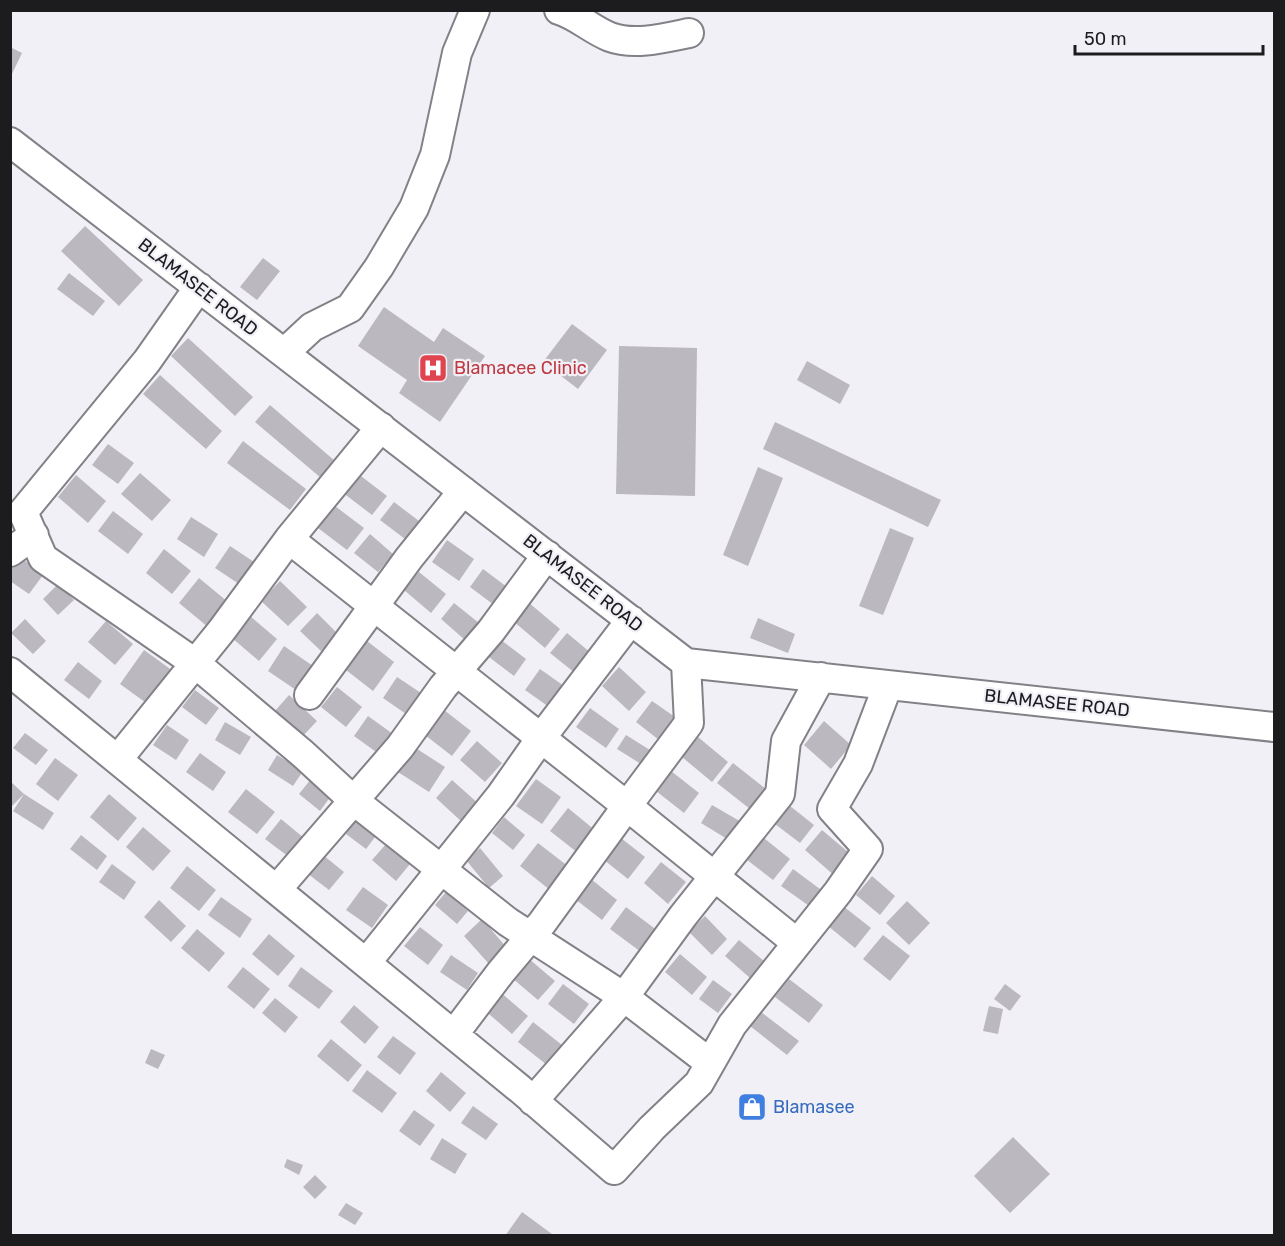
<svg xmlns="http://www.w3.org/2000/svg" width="1285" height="1246" viewBox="0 0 1285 1246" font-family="Rubik,sans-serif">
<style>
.building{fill:#bbb8bf}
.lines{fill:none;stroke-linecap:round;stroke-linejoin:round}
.street-casing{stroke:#838187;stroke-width:32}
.street{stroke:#fff;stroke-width:28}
.labels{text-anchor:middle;stroke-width:4.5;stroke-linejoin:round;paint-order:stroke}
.street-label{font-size:18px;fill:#1c1b1e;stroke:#f2f0f7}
.health-label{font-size:18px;fill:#be3a42;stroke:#f2f0f7;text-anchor:start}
.shop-label{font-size:18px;fill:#366cbe;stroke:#f2f0f7;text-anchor:start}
</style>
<rect width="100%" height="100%" fill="#f2f0f7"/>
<!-- building -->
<path class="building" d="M10,47L22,53L10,78Z
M85,226L143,280L119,306L61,251Z
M263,258L280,271L257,300L240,287Z
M69,273L105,301L93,316L57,289Z
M384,307L434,342L443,328L485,356L440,422L399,393L407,380L358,346Z
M572,324L607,350L578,389L543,362Z
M188,338L253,397L235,416L171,356Z
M619,346L697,348L695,496L616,494Z
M807,361L850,385L840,404L797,380Z
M160,375L222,431L206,449L143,394Z
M270,405L335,461L321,478L255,422Z
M775,422L941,500L928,527L763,449Z
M243,441L306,489L290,510L227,463Z
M108,444L134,463L118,484L92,465Z
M758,467L783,478L748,566L723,555Z
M140,473L171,500L152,521L121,494Z
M357,473L387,496L372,515L342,492Z
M76,475L106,501L88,523L58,497Z
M394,502L419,521L405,539L380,520Z
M335,506L364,528L347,550L318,528Z
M113,511L143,534L128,554L98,531Z
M191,517L218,534L204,557L177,539Z
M890,528L914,538L883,615L859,606Z
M370,534L393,554L378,572L354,553Z
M447,540L474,559L459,581L432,562Z
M230,546L257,564L242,586L215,568Z
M164,549L191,571L172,594L146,573Z
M19,556L43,575L29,594L10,581V568Z
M483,569L507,587L494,605L470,587Z
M419,572L446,594L431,613L404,590Z
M199,578L228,602L208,627L179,603Z
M280,581L307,607L288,626L261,601Z
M58,584L74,600L58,615L43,599Z
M528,602L560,629L545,648L513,621Z
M454,603L479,623L465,640L441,619Z
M317,613L338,634L321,651L300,631Z
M250,616L277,639L259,661L232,638Z
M758,618L795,634L788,653L750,638Z
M25,619L46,641L33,654L11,633Z
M106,621L133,644L115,665L88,642Z
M567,633L591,653L575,673L550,653Z
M501,640L526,659L514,676L489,657Z
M367,641L394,662L373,691L346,670Z
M284,646L313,666L296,690L268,671Z
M144,650L173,671L149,705L120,684Z
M78,662L102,681L89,699L64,680Z
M619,667L646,692L629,711L602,686Z
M540,669L564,686L549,707L525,690Z
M397,677L421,693L406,714L383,698Z
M337,687L362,707L346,727L321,707Z
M195,690L219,708L206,725L182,707Z
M289,695L317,721L302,737L275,711Z
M652,701L675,717L659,740L636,722Z
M590,708L619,729L606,748L576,727Z
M444,710L471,731L452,756L425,735Z
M368,716L393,734L379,754L354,736Z
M824,721L851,745L831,769L804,745Z
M225,722L251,737L240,755L215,740Z
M167,725L189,740L176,760L153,745Z
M25,733L48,750L36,765L13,748Z
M626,735L650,750L641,764L617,749Z
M698,737L728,762L712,782L682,757Z
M477,741L502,763L485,782L460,760Z
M414,747L445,767L429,792L398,772Z
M200,753L226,772L213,791L186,772Z
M277,755L303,771L293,786L268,770Z
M55,758L78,775L58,801L36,784Z
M733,763L766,789L750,809L717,783Z
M671,771L699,793L684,813L656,791Z
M311,779L331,796L320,811L299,794Z
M536,779L561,797L542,824L516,806Z
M452,780L480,805L463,823L436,798Z
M10,781L24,794L54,813L43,830L13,811L24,794L10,808Z
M246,789L275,812L257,834L228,812Z
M109,794L137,818L118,841L90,817Z
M785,802L814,825L800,843L771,821Z
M712,805L743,823L732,842L701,823Z
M568,808L596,831L578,853L550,831Z
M358,817L378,833L366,849L346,834Z
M504,817L525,835L513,850L492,833Z
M281,819L304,838L289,857L265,839Z
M143,827L171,851L153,871L126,847Z
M822,830L854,857L836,877L805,850Z
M759,834L790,859L773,880L742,856Z
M81,835L107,856L97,870L70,849Z
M621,838L645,857L628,879L604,860Z
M387,843L410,864L396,881L372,860Z
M538,843L569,867L550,890L520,866Z
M480,848L503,876L489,888L466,860Z
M318,851L344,872L329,890L303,870Z
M661,862L686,882L668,904L644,883Z
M112,864L136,882L124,900L99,882Z
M187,866L216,890L199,911L170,888Z
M793,869L824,892L812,908L781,886Z
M872,876L895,896L880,915L856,895Z
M591,879L617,900L602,920L575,899Z
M363,887L388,905L372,928L346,910Z
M446,892L468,911L457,924L435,905Z
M221,897L252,919L240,938L208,915Z
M159,900L186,926L171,942L144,917Z
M907,901L930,923L909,945L886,923Z
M843,906L871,928L855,948L828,926Z
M626,907L658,931L641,952L610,929Z
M705,916L727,939L712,955L689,932Z
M482,919L507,948L489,964L464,936Z
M420,927L443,945L428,965L404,946Z
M197,929L225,953L209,972L181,948Z
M269,934L295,956L278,976L252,954Z
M883,935L910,956L890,981L863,959Z
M739,940L764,961L750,978L725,956Z
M680,954L707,977L692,995L665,972Z
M451,955L478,973L467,990L440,972Z
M528,958L555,981L538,1000L512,978Z
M243,967L270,989L254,1009L227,987Z
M301,967L333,991L319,1009L288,986Z
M789,979L823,1005L809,1023L775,997Z
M713,980L732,994L718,1013L699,999Z
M563,984L589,1004L574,1024L548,1004Z
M1005,984L1021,996L1010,1011L994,999Z
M498,990L528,1016L512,1034L482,1008Z
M275,998L298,1017L285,1033L262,1013Z
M354,1005L379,1027L365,1044L340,1022Z
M989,1006L1003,1009L998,1034L983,1031Z
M761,1012L799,1041L787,1055L750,1026Z
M533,1022L562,1045L547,1065L518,1042Z
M393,1036L416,1053L400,1075L377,1057Z
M331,1039L362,1065L348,1082L317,1056Z
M151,1049L165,1055L158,1069L145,1063Z
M367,1070L397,1093L382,1113L352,1091Z
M441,1072L466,1093L450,1112L426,1091Z
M473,1106L498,1124L486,1140L461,1123Z
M414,1110L435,1125L420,1146L399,1131Z
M1013,1137L1050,1174L1010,1213L974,1176Z
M442,1138L467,1154L455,1174L430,1159Z
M287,1159L303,1165L299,1175L284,1167Z
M315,1175L327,1187L315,1199L303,1187Z
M346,1203L363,1213L355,1225L338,1215Z
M522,1212L552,1234V1236H505Z"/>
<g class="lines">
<!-- street casing -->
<g class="street-casing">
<path id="street" d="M559,10C578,16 592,30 610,37C634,46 665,38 689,33
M10,142L686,663L1274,727
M199,287L147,361L23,512L43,558L195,663L303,754L353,800L508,922L624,997L710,1063
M284,353L312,327L350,308L379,267L414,208L435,155L457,53L475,10
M289,539L381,427
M10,552L34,535
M10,672L520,1089L614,1170L652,1128L699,1083L732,1025L838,892L868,849L832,809L858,764L888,685
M309,695L409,558L463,491
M118,759L222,630L289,539L627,806L689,723L686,663
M277,889L400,747L443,687L491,631L547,555
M366,963L501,795L541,738L631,620
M454,1034L501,972L542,923L627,806L797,943
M533,1101L624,997L683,916L780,794L786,741L821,677"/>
</g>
<!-- street -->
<use href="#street" class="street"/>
</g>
<!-- icons -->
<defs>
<g id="hospital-square" transform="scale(1.5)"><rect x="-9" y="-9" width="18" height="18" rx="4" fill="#e0444e" stroke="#f2f0f7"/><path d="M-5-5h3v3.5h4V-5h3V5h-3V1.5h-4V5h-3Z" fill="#fff"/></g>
<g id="shop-square" transform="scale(1.5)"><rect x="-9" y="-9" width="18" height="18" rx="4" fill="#3f7fe0" stroke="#f2f0f7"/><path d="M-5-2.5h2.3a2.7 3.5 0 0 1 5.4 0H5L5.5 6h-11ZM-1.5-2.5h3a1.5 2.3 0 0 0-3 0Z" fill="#fff"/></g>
</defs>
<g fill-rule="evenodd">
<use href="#hospital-square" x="433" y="368"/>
<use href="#shop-square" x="752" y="1107"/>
</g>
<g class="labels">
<!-- street labels -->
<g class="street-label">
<text transform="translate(198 287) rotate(38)" y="6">BLAMASEE ROAD</text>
<text transform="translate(583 583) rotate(38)" y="6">BLAMASEE ROAD</text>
<text transform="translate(1057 703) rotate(6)" y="6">BLAMASEE ROAD</text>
</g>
<!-- health labels -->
<g class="health-label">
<text x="454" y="374">Blamacee Clinic</text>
</g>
<!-- shop labels -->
<g class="shop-label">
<text x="773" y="1113">Blamasee</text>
</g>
</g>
<!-- border -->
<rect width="1285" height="1246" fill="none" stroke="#1c1b1e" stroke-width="24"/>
<!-- scale -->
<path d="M1075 45v9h188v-9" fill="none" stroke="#1c1b1e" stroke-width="3"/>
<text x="1084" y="45" font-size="18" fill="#1c1b1e" stroke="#f2f0f7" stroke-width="4.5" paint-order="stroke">50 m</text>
</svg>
